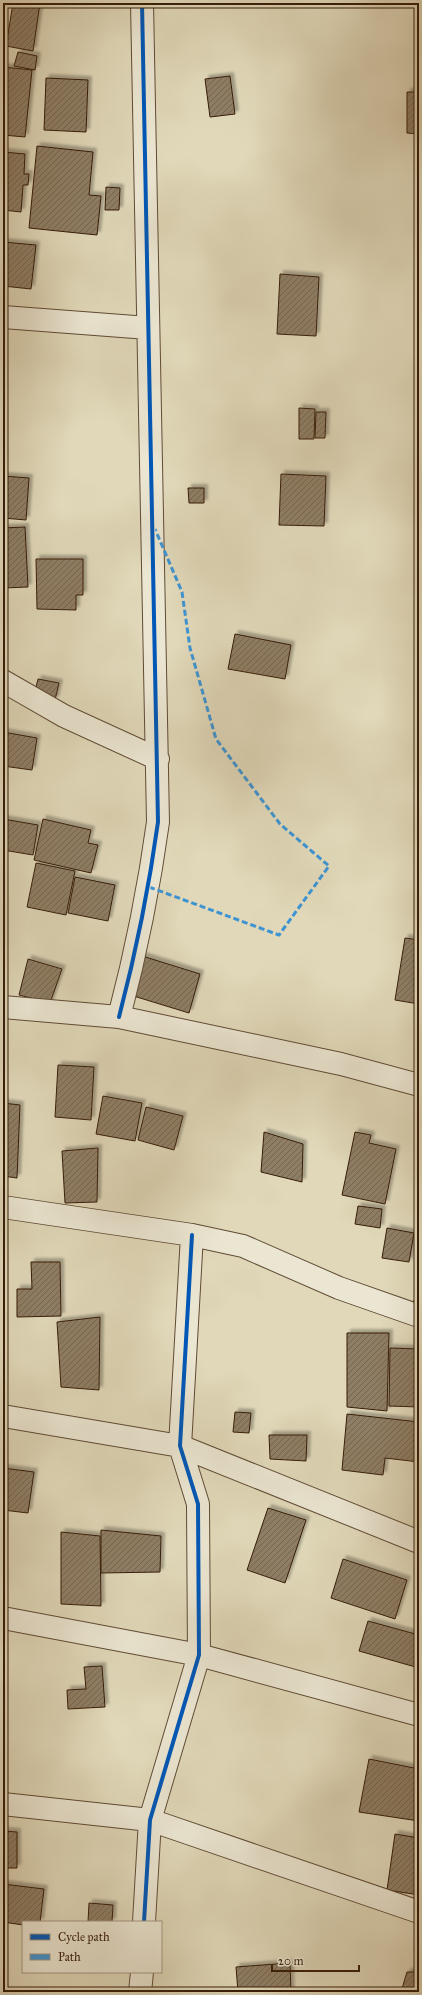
<svg xmlns="http://www.w3.org/2000/svg" width="422" height="1995" viewBox="0 0 422 1995" font-family="'IM FELL Great Primer',serif">
<style>
.building{fill:url(#building-hatch);stroke:#361c09;filter:url(#shadow)}
.lines{fill:none;stroke-linecap:round;stroke-linejoin:round}
.street-casing{stroke:#604b35;stroke-width:24}
.street{stroke:#ebe6d2;stroke-width:22}
.quiet{stroke:#3e94d2;stroke-width:3;stroke-dasharray:6 3;stroke-linecap:butt}
.cycleway-casing{stroke:#ebe6d2;stroke-width:6}
.cycleway{stroke:#0057b8;stroke-width:4}
</style>
<defs>
<pattern id="building-hatch" width="6" height="6" patternUnits="userSpaceOnUse"><rect width="6" height="6" fill="#8e7e65"/><path d="M-1 1l2-2M0 6l6-6M5 7l2-2" fill="none" stroke="#756651"/></pattern>
<filter id="shadow"><feDropShadow dx="3.5" dy="-3.5" stdDeviation="1" flood-color="#0004"/></filter>
</defs>
<rect width="100%" height="100%" fill="#e0d8b9"/>
<filter id="stains"><feTurbulence type="fractalNoise" baseFrequency=".005" numOctaves="4"/><feColorMatrix values="0 0 0 0 .2 0 0 0 0 .09 0 0 0 0 .02 0 0 0 .5 -.17"/></filter>
<radialGradient id="worn" r=".72"><stop offset=".6" stop-color="#630" stop-opacity="0"/><stop offset="1" stop-color="#630" stop-opacity=".3"/></radialGradient>
<!-- building -->
<path class="building" d="M13,3H40L33,51L6,46Z
M18,52L37,56L35,70L14,66Z
M3,67L32,70L25,137L3,135Z
M230,76L235,114L210,117L205,79Z
M46,78L88,80L86,132L44,130Z
M407,92H419V134L407,133Z
M37,146L93,152L89,195L101,196L97,235L29,228Z
M3,152L25,154L24,174H29L28,185H23L21,212L3,210Z
M106,187L120,188L119,210H105Z
M3,242L36,245L31,289L3,286Z
M280,274L319,277L316,336L277,334Z
M299,408L315,409L314,439H299Z
M316,412H326L325,438H315Z
M281,474L326,476L324,526L279,525Z
M3,476L29,478L26,520L3,518Z
M188,488H204V503H189Z
M25,527L28,587L3,588V528Z
M36,559H83V595H76V610L37,609Z
M235,634L291,645L285,679L228,669Z
M38,679L59,683L55,700L34,695Z
M3,732L37,738L32,770L3,766Z
M3,819L38,825L33,855L3,850Z
M43,819L91,830L88,843L98,845L91,873L34,860Z
M36,863L75,871L66,915L27,907Z
M75,877L115,885L108,921L68,913Z
M405,938L419,940V1004L395,1000Z
M139,955L200,974L189,1013L127,994Z
M28,959L62,969L50,1003L19,995Z
M58,1065L94,1067L91,1120L55,1117Z
M103,1096L142,1103L135,1141L96,1134Z
M3,1103L20,1105L17,1178L3,1176Z
M146,1107L183,1116L174,1150L138,1140Z
M264,1132L303,1144L302,1182L261,1172Z
M355,1132L371,1135L369,1143L396,1149L385,1204L342,1195Z
M98,1148L97,1202L65,1203L62,1151Z
M358,1206L382,1209L380,1228L355,1224Z
M387,1228L414,1233L409,1262L382,1258Z
M31,1262H60L61,1316L17,1317V1289H32Z
M418,1288H419V1309L412,1307Z
M100,1317L99,1390L61,1387L57,1322Z
M347,1333H389L387,1411L347,1407Z
M390,1348L419,1349V1407L389,1406Z
M235,1412L251,1413L249,1433L233,1432Z
M347,1414L419,1422V1462L385,1458L383,1475L342,1470Z
M269,1435H307L306,1461L270,1459Z
M3,1468L34,1472L28,1513L3,1510Z
M268,1508L306,1520L285,1583L247,1570Z
M101,1530L161,1536L160,1572L101,1573Z
M61,1532L100,1536L101,1606L61,1604Z
M343,1559L407,1580L395,1619L331,1598Z
M368,1621L419,1635V1668L359,1651Z
M102,1666L105,1707L68,1709L67,1690L86,1689L84,1667Z
M369,1759L419,1769V1821L359,1812Z
M3,1831L17,1832V1868H3Z
M395,1834L419,1838V1895L387,1890Z
M3,1884L44,1889L40,1922H23V1925L3,1922Z
M89,1903L113,1905L112,1922H88Z
M290,1963L291,1992H238L236,1967Z
M407,1972H419V1992H401Z"/>
<g class="lines">
<!-- street casing -->
<g class="street-casing">
<path id="street" d="M3,317L148,328
M3,681L64,716L158,759
M3,1007L119,1017L341,1064L419,1085
M119,1017C136,952 149,888 158,822L142,3
M3,1207L192,1235L243,1246L339,1288L419,1316
M3,1416L180,1446L419,1542
M3,1618L199,1655L419,1715
M3,1804L150,1820L419,1912
M144,1922L150,1820L199,1655L198,1504L180,1446L192,1235
M140,1992L142,1972"/>
</g>
<!-- street -->
<use href="#street" class="street"/>
<!-- quiet -->
<path class="quiet" d="M149,887L279,935L329,866L280,824L216,739L190,648L182,592L155,529"/>
<!-- cycleway casing -->
<g class="cycleway-casing">
<path id="cycleway" d="M119,1017C136,952 149,888 158,822L142,3
M144,1922L150,1820L199,1655L198,1504L180,1446L192,1235"/>
</g>
<!-- cycleway -->
<use href="#cycleway" class="cycleway"/>
</g>
<!-- margin -->
<rect width="422" height="1995" fill="none" stroke="#e0d8b9" stroke-width="16"/>
<rect x="4" y="4" width="414" height="1987" fill="none" stroke="#361c09" stroke-width="2"/>
<rect x="8" y="8" width="406" height="1979" fill="none" stroke="#361c09"/>
<!-- legend -->
<rect x="22" y="1921" width="140" height="52" fill="#ebe6d2" stroke="#a39582"/>
<rect x="30" y="1934" width="20" height="6" fill="#0057b8" stroke="#a39582"/>
<text x="58" y="1941" font-size="12" fill="#361c09">Cycle path</text>
<rect x="30" y="1954" width="20" height="6" fill="#3e94d2" stroke="#a39582"/>
<text x="58" y="1961" font-size="12" fill="#361c09">Path</text>
<!-- scale -->
<path d="M272 1965v6h87v-6" fill="none" stroke="#361c09" stroke-width="2"/>
<text x="278" y="1965" font-size="12" fill="#361c09" stroke="#ebe6d2" stroke-width="3" paint-order="stroke">20 m</text>
<rect width="100%" height="100%" filter="url(#stains)"/>
<rect width="100%" height="100%" fill="url(#worn)"/>
</svg>
